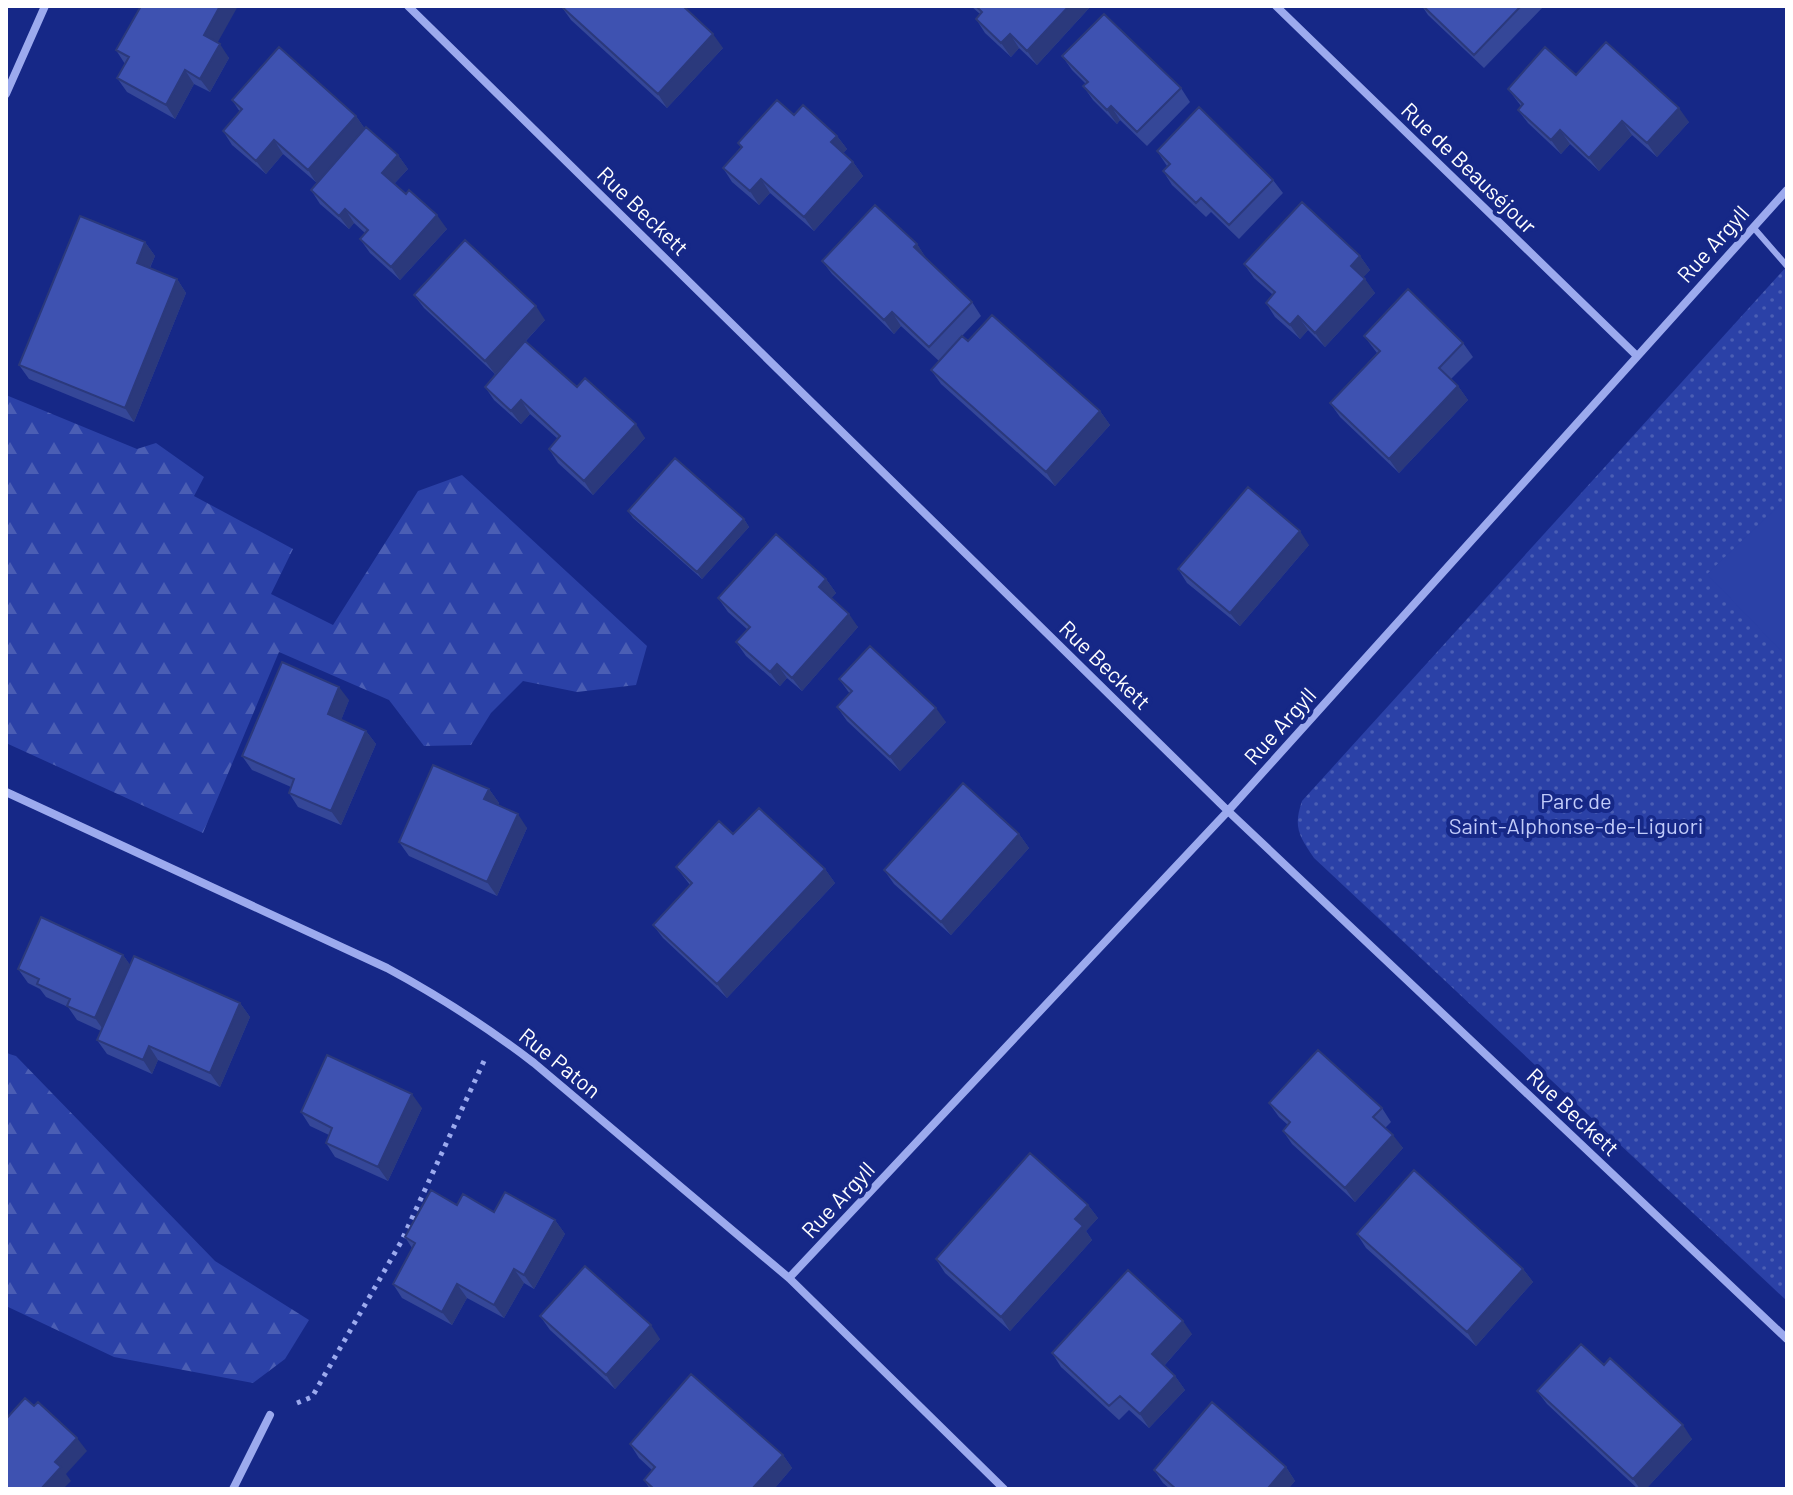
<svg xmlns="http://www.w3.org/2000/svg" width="1793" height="1495" viewBox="0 0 1793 1495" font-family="Barlow,sans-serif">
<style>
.grass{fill:url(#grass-dots)}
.forest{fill:url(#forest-firs)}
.pitch{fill:#2b41a7}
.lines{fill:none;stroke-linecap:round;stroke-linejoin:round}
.path{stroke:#9caaee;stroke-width:5;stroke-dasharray:4 6;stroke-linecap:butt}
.lane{stroke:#9caaee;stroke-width:6}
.street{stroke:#9caaee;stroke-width:8}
.wall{fill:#354798}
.shaded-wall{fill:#2b397c}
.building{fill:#3e52b1;stroke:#2b397c;stroke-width:2}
.labels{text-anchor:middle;stroke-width:8;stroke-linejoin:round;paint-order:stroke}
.street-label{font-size:22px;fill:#fff;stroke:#162887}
.park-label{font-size:22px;fill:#c1cbfa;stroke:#162887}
</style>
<defs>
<pattern id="grass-dots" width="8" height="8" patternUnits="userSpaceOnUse" patternTransform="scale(2)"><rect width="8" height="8" fill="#2b41a7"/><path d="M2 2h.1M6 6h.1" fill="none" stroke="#4b5eb4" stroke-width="1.8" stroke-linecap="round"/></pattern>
<pattern id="forest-firs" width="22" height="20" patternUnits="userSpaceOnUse" patternTransform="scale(2)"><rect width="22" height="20" fill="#2b41a7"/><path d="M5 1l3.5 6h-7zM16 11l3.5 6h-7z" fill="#4b5eb4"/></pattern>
</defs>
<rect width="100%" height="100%" fill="#162887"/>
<!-- grass -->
<path class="grass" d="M1787,266V1301L1314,858C1299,836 1293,827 1302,801Z"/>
<!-- forest -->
<path class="forest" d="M6,395L137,449L156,443L204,477L194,496L293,549L271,594L333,625L418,491L462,475L647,646L636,685L577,692L523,681L491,713L471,745L424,746L389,700L279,652L203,833L6,743Z
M6,1053L16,1056L215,1261L309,1320L285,1359L253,1383L114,1357L6,1306Z"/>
<!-- pitch -->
<path class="pitch" d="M1787,498V657L1707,574Z"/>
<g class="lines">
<!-- path -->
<path class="path" d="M297,1403L312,1397L401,1242L484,1061"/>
<!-- lane -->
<path class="lane" d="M1753,227L1787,266"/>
<!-- street -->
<path class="street" d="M408,6L1228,811L1787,1339
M1276,6L1637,356
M6,94L45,6
M6,792L387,968C439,996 487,1027 534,1063L789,1278L1004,1489
M789,1278L1228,811L1787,190
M233,1489L270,1415"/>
</g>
<!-- wall -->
<path class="wall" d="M561,6L723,48L667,108L571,20Z
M971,6H1091L1037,65L1019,48L1011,57L985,33L976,19L980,14Z
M1422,6H1544L1484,68L1428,15Z
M217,43L229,58L210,92L194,84L175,119L127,92L117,78L125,64L116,50Z
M1062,56L1181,88L1190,102L1147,146L1120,120L1117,124L1093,100L1083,86L1086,84L1072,70Z
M1576,75L1689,122L1657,157L1632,135L1599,171L1570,144L1561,154L1528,123L1518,110L1521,106L1508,89Z
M232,100L356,116L365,129L398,155L408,169L394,184L447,229L400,280L370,253L360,239L365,233L354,223L349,229L320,204L311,190L317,183L283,154L266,174L232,145L223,131L240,112Z
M794,115L837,136L847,149L843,153L853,162L863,176L814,231L770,193L759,205L732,182L723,168L741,147L738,143Z
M1157,151L1273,180L1283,193L1239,239L1211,212L1206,217L1172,185L1163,171L1167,166Z
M145,242L155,256L150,268L177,279L186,293L134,422L29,379L19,365Z
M917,244L926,258L972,302L981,316L962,336L968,341L1100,411L1110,425L1055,486L941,384L931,370L952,346L939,361L901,326L894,334L832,274L822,261Z
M1360,256L1370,270L1363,277L1375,293L1325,347L1308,330L1300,339L1275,317L1266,303L1273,295L1254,278L1244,264Z
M414,295L545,320L526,341L577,387L645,438L593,495L558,463L549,449L558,439L530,414L521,424L494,400L485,387L495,374L424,308Z
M1364,336L1463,343L1473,357L1451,379L1458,386L1468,400L1399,473L1340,417L1330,403L1377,353Z
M628,511L744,519L749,527L702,579L633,518Z
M1309,545L1240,626L1187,583L1178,569Z
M826,579L836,593L831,598L858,627L802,691L787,678L780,686L746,656L736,642L748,630L728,612L718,598Z
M839,679L946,722L900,771L847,721L837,707L850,694Z
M349,700L341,720L366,731L376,744L341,825L298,807L289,793L291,787L252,770L242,756Z
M489,789L499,803L498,805L527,828L497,896L409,856L399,842Z
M733,834L825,869L835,883L727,998L663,938L653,925L690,885L676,867Z
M1019,834L1029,848L951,935L894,884L884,870Z
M123,955L130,965L240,1003L250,1017L220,1087L158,1060L152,1074L107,1054L97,1040L101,1031L77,1020L68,1007L46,997L40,989L28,983L18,969Z
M1269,1103L1382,1108L1391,1122L1385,1128L1403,1148L1355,1202L1292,1144L1283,1131L1288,1125L1279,1117Z
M422,1108L388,1181L335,1157L326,1143L329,1135L310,1126L301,1112Z
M457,1205L494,1212L555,1220L565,1234L534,1289L524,1283L504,1318L467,1298L452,1325L402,1298L393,1284L412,1248L405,1237Z
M1088,1205L1098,1218L1086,1231L1092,1240L1010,1331L945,1273L936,1259Z
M1357,1234L1523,1269L1533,1282L1476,1346L1366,1248Z
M540,1316L660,1339L615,1389L550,1330Z
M1192,1334L1164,1366L1175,1376L1185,1390L1149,1428L1129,1410L1119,1420L1061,1367L1052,1353Z
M1604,1365L1692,1439L1646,1489H1638L1547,1404L1537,1391Z
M630,1444L783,1455L792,1468L774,1489H650L644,1480L652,1470L639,1458Z
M1286,1467L1295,1481L1288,1489H1170L1163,1483L1154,1470Z"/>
<!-- shaded-wall -->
<path class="shaded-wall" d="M220,6H238L214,49L204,35Z
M1069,6H1091L1037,65L1027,51Z
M713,34L723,48L667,108L658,94Z
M1010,34L1019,48L1011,57L1001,43Z
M220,44L229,58L210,92L200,79Z
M185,70L194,84L175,119L166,105Z
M1111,106L1120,120L1117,124L1107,110Z
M1679,108L1689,122L1657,157L1647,143Z
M356,116L365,129L317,184L308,170Z
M1622,121L1632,135L1599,171L1589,158Z
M1560,130L1570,144L1561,154L1551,140Z
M837,136L847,149L841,156L831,142Z
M274,140L283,154L266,174L256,161Z
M398,155L408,169L391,187L382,173Z
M853,162L863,176L814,231L804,217Z
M761,179L770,193L759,205L750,191Z
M345,209L354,223L349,229L339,216Z
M437,215L447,229L400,280L391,267Z
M145,242L155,256L146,276L137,263Z
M917,244L926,258L923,261L914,247Z
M1360,256L1370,270L1361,280L1351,266Z
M177,279L186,293L134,422L125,408Z
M1365,279L1375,293L1325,347L1315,333Z
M536,306L545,320L495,374L485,361Z
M892,312L901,326L894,334L884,320Z
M1298,316L1308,330L1300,339L1290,325Z
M1458,386L1468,400L1399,473L1389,459Z
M521,400L530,414L521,424L511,411Z
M1100,411L1110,425L1055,486L1046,472Z
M636,424L645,438L593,495L584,481Z
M744,519L749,527L702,579L697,572Z
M1300,531L1309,545L1240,626L1230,613Z
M826,579L836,593L829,601L819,587Z
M849,614L858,627L802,691L792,678Z
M777,664L787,678L780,686L770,672Z
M339,687L349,700L338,728L328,714Z
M936,708L946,722L900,771L890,757Z
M366,731L376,744L341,825L331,811Z
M489,789L499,803L494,813L484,799Z
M518,814L527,828L497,896L487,882Z
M1019,834L1029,848L951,935L941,922Z
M825,869L835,883L727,998L717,984Z
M123,955L133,969L105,1032L95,1018Z
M240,1003L250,1017L220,1087L210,1073Z
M149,1046L158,1060L152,1074L143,1060Z
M412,1094L422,1108L388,1181L378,1167Z
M1393,1135L1403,1148L1355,1202L1345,1188Z
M1088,1205L1098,1218L1086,1231L1092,1240L1010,1331L1001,1317L1075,1219Z
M555,1220L565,1234L534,1289L524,1275Z
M514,1269L524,1283L504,1318L494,1305Z
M1523,1269L1533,1282L1476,1346L1467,1332Z
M457,1284L467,1298L452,1325L442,1312Z
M1183,1321L1192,1334L1162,1368L1152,1354Z
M651,1325L660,1339L615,1389L606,1375Z
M1175,1376L1185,1390L1149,1428L1140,1414Z
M1683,1425L1692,1439L1646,1489H1640L1633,1479Z
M77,1438L87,1451L66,1474L71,1481L63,1489H41L55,1462Z
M783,1455L792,1468L774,1489H752Z
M1286,1467L1295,1481L1288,1489H1270L1269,1487Z"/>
<!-- building -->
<path class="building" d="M141,6H220L204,35L220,44L200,79L185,70L166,105L117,78L129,57L116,50Z
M561,6H683L713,34L658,94Z
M976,6H1069L1027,51L1010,34L1001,43L976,19L982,12Z
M1423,6H1521L1474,55Z
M1104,14L1181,88L1137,132L1111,106L1107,110L1083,86L1088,82L1062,56Z
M1606,42L1679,108L1647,143L1622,121L1589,158L1560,130L1551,140L1518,110L1523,104L1508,89L1545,47L1576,75Z
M279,47L356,116L308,170L274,140L256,161L223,131L242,109L232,100Z
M777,100L794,115L803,105L837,136L831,142L853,162L804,217L761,179L750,191L723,168L742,147L738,143Z
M1199,107L1273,180L1229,225L1201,198L1196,203L1163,171L1170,164L1157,151Z
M366,127L398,155L382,173L406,194L409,190L437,215L391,267L360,239L368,230L345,209L339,216L311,190Z
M1302,202L1360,256L1351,266L1365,279L1315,333L1298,316L1290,325L1266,303L1275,292L1244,264Z
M875,205L917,244L914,247L972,302L929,347L892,312L884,320L822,261Z
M80,216L145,242L137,263L177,279L125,408L19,365Z
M465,240L536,306L485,361L414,295Z
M1408,289L1463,343L1439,368L1458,386L1389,459L1330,403L1380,351L1364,336Z
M992,315L1100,411L1046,472L931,370L962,336L968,341Z
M525,341L577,387L585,378L636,424L584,481L549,449L560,436L521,400L511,411L485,387Z
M675,458L744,519L697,572L628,511Z
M1248,487L1300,531L1230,613L1178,569Z
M776,534L826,579L819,587L849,614L792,678L777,664L770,672L736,642L750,627L718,598Z
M870,646L936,708L890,757L837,707L852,691L839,679Z
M282,662L339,687L328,714L366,731L331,811L289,793L294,779L242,756Z
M433,765L489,789L484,799L518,814L487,882L399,842Z
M963,783L1019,834L941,922L884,870Z
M759,808L825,869L717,984L653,925L692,883L676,867L719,821L733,834Z
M41,917L123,955L95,1018L67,1006L70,999L37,984L39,979L18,969Z
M134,956L240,1003L210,1073L149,1046L143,1060L97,1040Z
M1318,1050L1382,1108L1373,1117L1393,1135L1345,1188L1283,1131L1290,1122L1269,1103Z
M327,1055L412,1094L378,1167L326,1143L332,1128L301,1112Z
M1030,1153L1088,1205L1075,1219L1083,1226L1001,1317L936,1259Z
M1414,1170L1523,1269L1467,1332L1357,1234Z
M431,1190L457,1205L463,1194L494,1212L505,1192L555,1220L524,1275L514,1269L494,1305L457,1284L442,1312L393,1284L415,1243L405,1237Z
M585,1266L651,1325L606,1375L540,1316Z
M1128,1270L1183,1321L1152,1354L1175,1376L1140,1414L1120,1396L1109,1406L1052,1353Z
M1581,1344L1604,1365L1610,1358L1683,1425L1633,1479L1537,1391Z
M691,1374L783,1455L752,1489H654L644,1480L655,1467L630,1444Z
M25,1398L34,1406L38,1402L77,1438L55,1462L61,1467L41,1489H6V1419Z
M1212,1402L1286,1467L1269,1487L1271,1489H1176L1154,1470Z"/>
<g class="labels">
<!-- street labels -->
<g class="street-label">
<text transform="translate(1469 168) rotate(44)" y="8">Rue de Beauséjour</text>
<text transform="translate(643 211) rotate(44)" y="8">Rue Beckett</text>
<text transform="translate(1713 244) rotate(-48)" y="8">Rue Argyll</text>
<text transform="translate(1105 665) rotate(44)" y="8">Rue Beckett</text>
<text transform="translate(1280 726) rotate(-48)" y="8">Rue Argyll</text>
<text transform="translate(560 1063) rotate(39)" y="8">Rue Paton</text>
<text transform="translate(1573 1112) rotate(43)" y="8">Rue Beckett</text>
<text transform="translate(838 1200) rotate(-47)" y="8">Rue Argyll</text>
</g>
<!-- park labels -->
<g class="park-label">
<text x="1576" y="809">Parc de<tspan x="1576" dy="25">Saint-Alphonse-de-Liguori</tspan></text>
</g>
</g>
<!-- border -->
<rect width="1793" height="1495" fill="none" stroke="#ffffff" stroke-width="16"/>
</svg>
